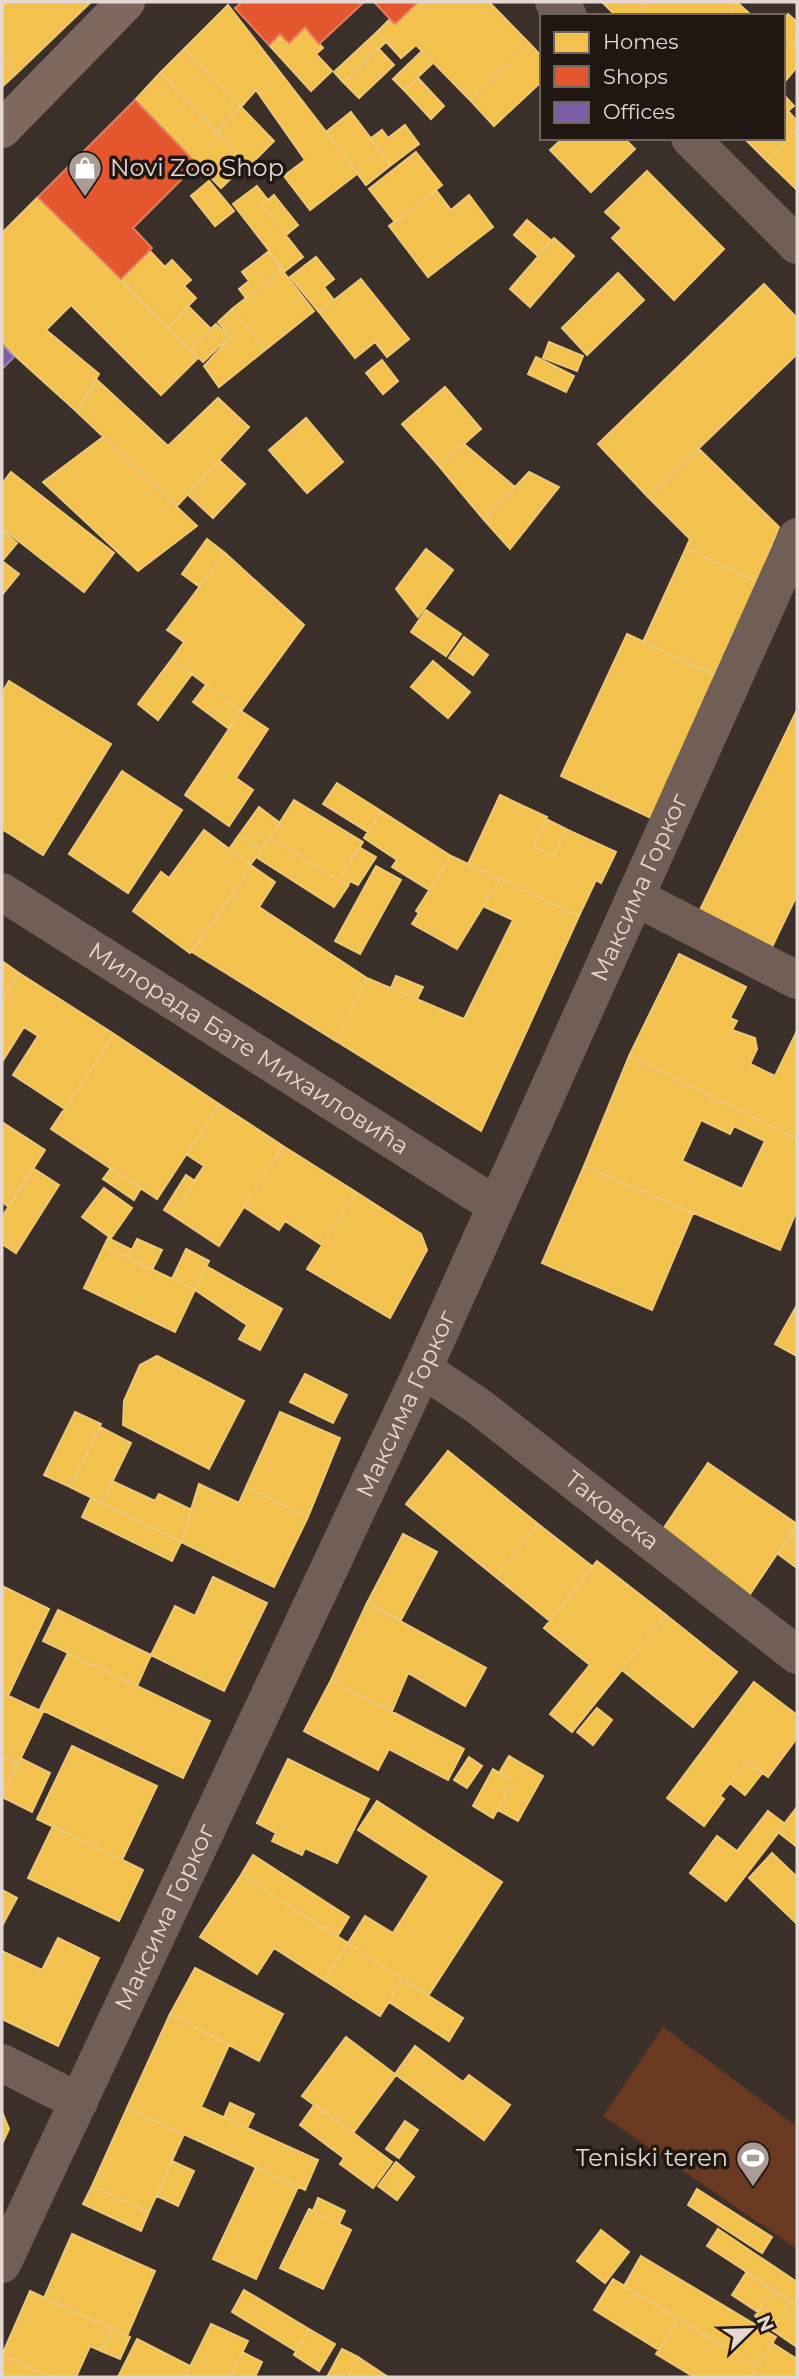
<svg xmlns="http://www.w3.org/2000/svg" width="799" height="2379" viewBox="0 0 799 2379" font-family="Montserrat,sans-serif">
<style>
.green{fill:#6a3921}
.homes{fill:#f2c14e;stroke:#eec875;stroke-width:2;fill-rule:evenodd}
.shops{fill:#e4572e;stroke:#e47d5f;stroke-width:2}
.offices{fill:#7b5ea7;stroke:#9b82b4;stroke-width:2}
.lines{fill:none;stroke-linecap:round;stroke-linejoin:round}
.street{stroke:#715f57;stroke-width:38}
.secondary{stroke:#7f695f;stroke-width:38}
.labels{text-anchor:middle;stroke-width:7;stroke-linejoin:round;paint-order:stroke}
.poi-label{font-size:24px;fill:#e5d7d1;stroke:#201713;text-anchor:start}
.street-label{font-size:24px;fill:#e5d7d1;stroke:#201713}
</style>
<rect width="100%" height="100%" fill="#3a2f29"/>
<!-- green -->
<path class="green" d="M663,2027L797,2127V2249L603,2116Z"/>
<!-- homes -->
<path class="homes" d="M2,2H91L16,74L2,58Z
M418,2H489L530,44L470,100L416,45L401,58L377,32L390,19L395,24Z
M602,2H650L636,16H616Z
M650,2H737L738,3L726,16H636Z
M738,3L752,16H726Z
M228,5L358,173L310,210L284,176L305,160L256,90L241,107L184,49Z
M788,14L797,22L795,47L783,36V20Z
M305,27L323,48L316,54L332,71L311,91L269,45L280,34L289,43Z
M377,32L386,42L343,82L334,72Z
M783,36L797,48V67L783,84Z
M530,44L542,57V81L494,126L470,100Z
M378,48L394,65L359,98L343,82Z
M184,49L241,107L216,132L160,73Z
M422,51L433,63L404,90L393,79Z
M2,58L16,74L2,87Z
M160,73L247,163L221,188L135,100Z
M418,78L444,106L431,119L404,90Z
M783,94L794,106L788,111L797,121V127L768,162L744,138H783Z
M241,107L274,141L250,165L216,132Z
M351,112L391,165L366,185L326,132Z
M405,125L419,144L391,165L370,139L382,130L388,138Z
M797,127V190L768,162Z
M563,138H624L635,149L591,192L550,150Z
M416,152L442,185L395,222L369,189Z
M647,171L724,249L674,300L612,238L622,228L605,212Z
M209,181L234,211L215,226L191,196Z
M257,186L268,200L262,205L303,257L285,271L233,204Z
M436,190L451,210L469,195L493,227L428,277L389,226Z
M274,195L298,225L286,235L262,205Z
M38,197L198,358L161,395L71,305L46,330L99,374L76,411L2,344V233Z
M527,220L552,241L538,256L514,235Z
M554,238L574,256L530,307L510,289Z
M149,250L165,267L172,260L191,280L184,286L196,298L168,327L121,279Z
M268,252L282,270L246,298L239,289L249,281L242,272Z
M316,257L334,279L324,287L334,300L319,312L290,277Z
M282,270L314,311L265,350L232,309Z
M618,273L644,300L587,355L562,328Z
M361,279L409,339L387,357L375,342L355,358L319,312Z
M764,284L797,318V354L648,497L598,444Z
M188,306L211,329L190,349L168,327Z
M232,309L265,350L219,387L204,366L231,337L218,322Z
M216,324L229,337L203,362L190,349Z
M549,342L583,356L577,371L543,358Z
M536,357L574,376L566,392L528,374Z
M382,360L398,381L383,394L366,373Z
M97,380L168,446L218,398L249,427L177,506L76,411Z
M445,387L481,429L439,466L402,424Z
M306,418L343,462L307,493L269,450Z
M103,437L197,526L138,571L43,482Z
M464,444L515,487L484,520L439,466Z
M699,449L779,527L757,582L686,548L690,539L648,497Z
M219,460L245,484L213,518L187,494Z
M11,472L114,553L84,592L2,528V484Z
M529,472L559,487L510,549L484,520Z
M2,530L17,543L2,561Z
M207,539L225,553L200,587L182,574Z
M686,548L757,582L714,675L643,642Z
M426,549L453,570L418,617L396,589Z
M225,553L304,625L241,711L172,659L184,642L167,630Z
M2,561L19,574L2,595Z
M426,610L461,634L446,656L411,632Z
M627,634L720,677L653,819L561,776Z
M464,637L488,655L473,675L449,658Z
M172,659L192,674L158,720L138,704Z
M433,661L470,692L448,718L411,687Z
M9,681L111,744L43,855L2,829V693Z
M206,685L241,711L228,728L193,702Z
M797,710V895L772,947L698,914Z
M241,711L268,729L236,778L253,790L229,826L185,795Z
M122,771L182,810L128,893L69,854Z
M337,783L381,811L368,832L323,804Z
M500,795L547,817L533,846L554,856L566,829L616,852L601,883L596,880L579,916L468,864Z
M294,800L363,842L339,880L270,838Z
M259,807L280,823L261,851L239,835Z
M381,811L451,856L429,890L392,867L397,860L364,838Z
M546,819L566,829L554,856L533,846Z
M204,830L252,866L190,953L133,911L161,872L169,878Z
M239,835L261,851L250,865L229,849Z
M270,838L348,886L334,907L256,857Z
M359,847L376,857L358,885L350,881L348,886L339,880Z
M451,856L500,879L457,949L412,924L419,913L416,911Z
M252,866L275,882L259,907L367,978L336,1041L192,952Z
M376,866L401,880L360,954L335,941Z
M500,879L579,916L481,1131L336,1041L367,978L464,1019L513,920L483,906Z
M679,954L746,987L730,1018L737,1021L732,1030L755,1038L757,1049L750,1064L775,1076L797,1031V1139L629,1056Z
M2,961L19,973L2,1000Z
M19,973L114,1034L65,1109L13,1075L38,1036L24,1027L2,1062V1000Z
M396,976L423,987L417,999L391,988Z
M114,1034L219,1104L157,1199L51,1129Z
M629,1056L797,1139V1210L780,1250L584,1166ZM701,1120L730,1134L734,1126L765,1141L742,1189L682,1161Z
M219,1104L283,1146L219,1246L172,1215L204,1166L186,1154Z
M2,1122L45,1150L9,1207L2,1202Z
M283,1146L356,1192L322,1245L285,1221L279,1230L244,1207Z
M584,1166L693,1213L652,1310L542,1263Z
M33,1168L59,1185L16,1253L2,1244V1217Z
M111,1168L141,1188L134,1200L103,1179Z
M186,1175L195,1181L172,1215L164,1210Z
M104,1188L132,1208L111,1238L82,1217Z
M356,1192L421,1234L427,1250L390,1318L307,1269Z
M108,1238L132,1250L128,1258L104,1246Z
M137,1239L162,1250L152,1270L128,1258Z
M104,1246L195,1290L175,1332L84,1288Z
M186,1249L209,1261L195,1290L172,1279Z
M206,1266L282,1309L260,1350L239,1339L247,1325L195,1290Z
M796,1307L797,1308V1356L775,1344Z
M157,1356L244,1401L209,1469L123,1425L124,1401L140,1365Z
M305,1374L347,1395L333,1423L290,1402Z
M75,1412L101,1424L70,1487L44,1475Z
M280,1412L340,1438L308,1517L246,1487Z
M100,1427L131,1443L102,1503L70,1487Z
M448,1451L538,1524L496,1577L406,1504Z
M708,1463L797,1524L748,1597L659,1535Z
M112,1481L155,1501L159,1494L192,1510L181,1542L102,1503Z
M199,1484L239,1503L246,1487L308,1517L274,1587L181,1542Z
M91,1498L181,1542L172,1561L82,1517Z
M538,1524L593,1567L550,1621L496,1577Z
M797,1526V1568L778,1554Z
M403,1534L437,1552L401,1620L367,1603Z
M597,1561L666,1615L572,1732L550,1714L590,1665L544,1628Z
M213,1577L267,1603L224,1691L151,1655L175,1606L195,1616Z
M2,1586L49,1609L8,1696L2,1693Z
M367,1603L486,1668L465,1706L408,1673L392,1711L331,1680Z
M58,1610L151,1655L137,1686L43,1641Z
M666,1615L737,1672L693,1727L622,1670Z
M68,1653L210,1721L183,1778L40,1709Z
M331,1680L464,1749L448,1780L389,1749L378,1770L304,1731Z
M754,1682L797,1715V1738L768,1777L747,1761L720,1796L724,1799L704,1826L667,1798Z
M2,1693L43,1712L18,1764L2,1756Z
M597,1708L612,1720L593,1745L577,1732Z
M72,1746L157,1786L122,1860L37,1819Z
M2,1756L18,1764L2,1797Z
M509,1756L543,1776L518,1821L498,1810L513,1781L499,1773Z
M469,1757L482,1766L467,1788L454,1780Z
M20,1758L50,1773L32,1812L2,1797Z
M288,1759L369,1799L337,1863L305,1848L302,1855L272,1841L276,1833L257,1823Z
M747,1761L763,1772L745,1795L730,1783Z
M493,1769L513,1781L493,1818L473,1806Z
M377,1801L502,1882L428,1996L348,1943L365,1916L393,1933L429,1876L358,1830Z
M797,1807V1847L778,1832Z
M768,1811L785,1824L726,1901L690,1873L717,1836L737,1851Z
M53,1826L143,1870L119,1921L28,1878Z
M772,1853L797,1877V1924L749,1878Z
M253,1855L349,1917L337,1937L241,1875Z
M241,1875L348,1943L324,1980L274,1948L257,1974L200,1937Z
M2,1890L17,1898L2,1926Z
M58,1938L99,1958L58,2046L2,2019V1951L42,1970Z
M348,1943L403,1979L380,2016L324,1980Z
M195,1968L283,2014L259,2061L170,2014Z
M403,1979L463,2018L449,2041L389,2002Z
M170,2014L229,2045L201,2107L318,2160L305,2190L127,2108Z
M346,2037L396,2075L353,2133L302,2096Z
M415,2046L463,2082L469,2075L510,2105L484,2140L395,2074Z
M230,2103L254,2114L247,2128L224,2117Z
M315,2104L392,2162L373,2188L340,2164L344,2158L300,2125Z
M127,2108L184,2134L149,2212L92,2186Z
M2,2112L9,2129L2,2144Z
M405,2121L418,2130L399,2158L386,2149Z
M172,2161L194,2171L178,2206L157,2196Z
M396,2162L414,2177L397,2200L378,2186Z
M256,2167L298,2187L256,2279L213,2259Z
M92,2186L149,2212L141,2231L83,2204Z
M697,2189L772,2237L762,2253L688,2205Z
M318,2198L345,2211L339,2224L313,2211Z
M309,2209L351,2230L323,2289L280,2268Z
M718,2229L797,2282L796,2304L707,2246Z
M601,2230L629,2252L605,2283L577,2261Z
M72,2234L155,2271L127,2336L44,2298Z
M641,2256L776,2337L757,2367L624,2286Z
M746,2273L772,2290L758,2312L732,2295Z
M613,2279L678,2318L659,2350L594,2310Z
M244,2290L309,2329L296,2351L232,2312Z
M772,2290L790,2302L773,2328L755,2316Z
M30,2291L112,2329L101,2351L90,2346L76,2377H50L2,2355Z
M791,2301L797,2305V2347L772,2330Z
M678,2318L757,2367L751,2377H694L656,2354Z
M211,2324L248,2341L230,2377H185Z
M112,2329L130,2337L120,2359L101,2351Z
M309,2329L335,2344L319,2371L294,2355Z
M137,2339L190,2366L185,2377H118Z
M772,2343L797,2359V2377H751Z
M342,2349L358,2357L348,2377H327Z
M242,2352L262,2362L255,2377H230Z
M2,2355L50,2377H2Z
M358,2357L388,2377H348Z"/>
<!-- shops -->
<path class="shops" d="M242,2H364L319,44L305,27L289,43L280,34L269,45L235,8Z
M374,2H418L395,24Z
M135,100L197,164L133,228L152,248L121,279L38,197Z"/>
<!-- offices -->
<path class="offices" d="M2,344L14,357L2,369Z"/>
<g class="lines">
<!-- street -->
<g class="street">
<path d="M554,2L568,16"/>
<path d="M690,138L797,245"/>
<path id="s1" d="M2,892L495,1205"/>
<path d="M635,897L797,980"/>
<path id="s2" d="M423,1369L478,1406L797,1655"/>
<path d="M2,2063L79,2102"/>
<path id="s3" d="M2,2264L423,1369L797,537"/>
</g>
<!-- secondary -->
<path class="secondary" d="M2,129L126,2"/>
</g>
<!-- icons -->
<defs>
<g id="shop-pin" transform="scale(1.75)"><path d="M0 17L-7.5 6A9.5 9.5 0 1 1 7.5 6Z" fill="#a99c96" stroke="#201713"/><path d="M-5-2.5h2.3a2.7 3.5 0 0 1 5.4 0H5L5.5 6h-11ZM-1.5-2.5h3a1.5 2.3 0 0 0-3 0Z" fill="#fff"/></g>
<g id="stadium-pin" transform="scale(1.75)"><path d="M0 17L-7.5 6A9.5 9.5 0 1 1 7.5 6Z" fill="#a99c96" stroke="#201713"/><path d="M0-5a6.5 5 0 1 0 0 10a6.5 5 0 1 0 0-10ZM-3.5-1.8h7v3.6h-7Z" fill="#fff"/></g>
</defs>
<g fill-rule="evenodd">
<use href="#shop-pin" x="85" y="168"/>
<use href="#stadium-pin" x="753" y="2158"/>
</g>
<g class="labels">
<!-- poi labels -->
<g class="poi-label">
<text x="110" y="176">Novi Zoo Shop</text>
<text x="728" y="2166" text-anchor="end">Teniski teren</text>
</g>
<!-- street labels -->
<g class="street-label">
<text dy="8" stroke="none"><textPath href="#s3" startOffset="1517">Максима Горког</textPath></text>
<text dy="8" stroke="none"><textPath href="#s1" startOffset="292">Милорада Бате Михаиловића</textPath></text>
<text dy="8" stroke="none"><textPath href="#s3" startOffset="950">Максима Горког</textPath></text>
<text dy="8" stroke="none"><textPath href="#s2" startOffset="236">Таковска</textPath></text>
<text dy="8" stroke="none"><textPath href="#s3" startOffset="383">Максима Горког</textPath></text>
</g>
</g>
<!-- border -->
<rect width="799" height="2379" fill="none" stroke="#e5d7d1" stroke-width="7"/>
<!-- legend -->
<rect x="540" y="14" width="245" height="126" fill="#201713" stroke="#6f645f" stroke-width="2"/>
<rect x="554" y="32" width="35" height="21" fill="#f2c14e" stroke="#6f645f" stroke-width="2"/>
<text x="603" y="49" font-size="21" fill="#e5d7d1">Homes</text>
<rect x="554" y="66" width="35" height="21" fill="#e4572e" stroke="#6f645f" stroke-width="2"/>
<text x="603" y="84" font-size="21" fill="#e5d7d1">Shops</text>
<rect x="554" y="102" width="35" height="21" fill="#7b5ea7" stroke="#6f645f" stroke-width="2"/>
<text x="603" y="119" font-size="21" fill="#e5d7d1">Offices</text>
<!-- north arrow -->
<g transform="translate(750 2330) rotate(67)" stroke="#201713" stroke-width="5" paint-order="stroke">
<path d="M0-5L12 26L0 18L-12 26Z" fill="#e5d7d1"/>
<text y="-10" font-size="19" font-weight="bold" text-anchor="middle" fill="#e5d7d1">N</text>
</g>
</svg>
